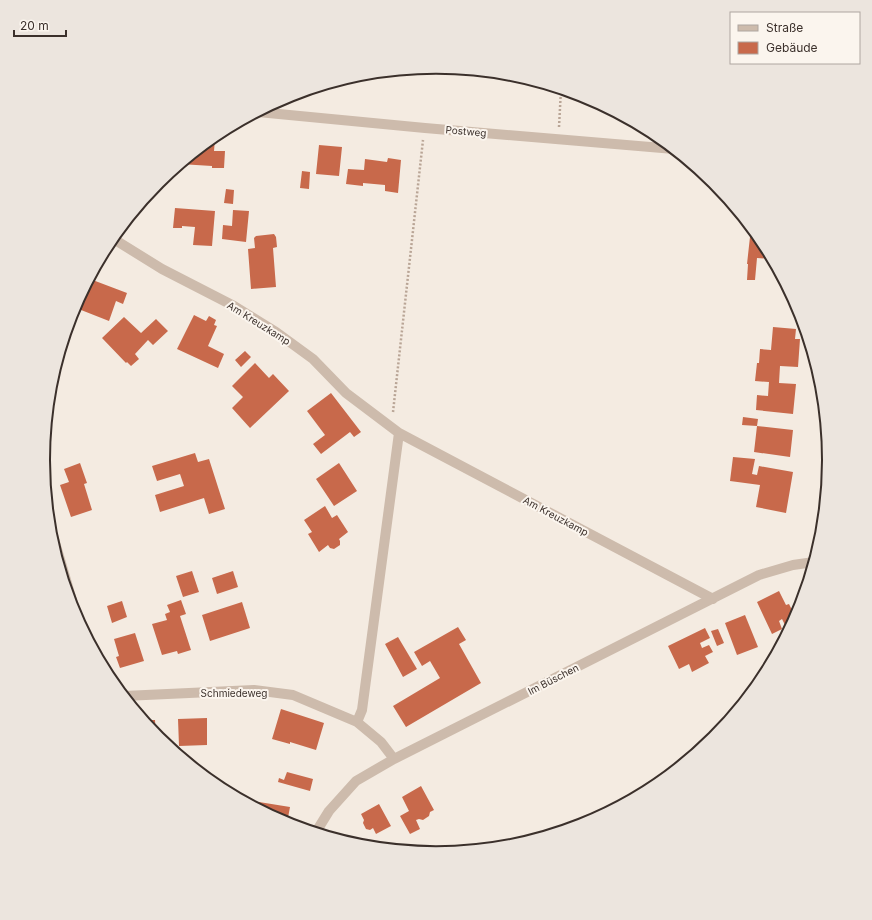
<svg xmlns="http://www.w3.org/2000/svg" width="872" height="920" viewBox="0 0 872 920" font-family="Inter,sans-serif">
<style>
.building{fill:#c8694b}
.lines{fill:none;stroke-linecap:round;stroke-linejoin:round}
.path{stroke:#b9a596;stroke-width:2.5;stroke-dasharray:2 2;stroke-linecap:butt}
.minor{stroke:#cdbbac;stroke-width:10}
.labels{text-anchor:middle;stroke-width:4;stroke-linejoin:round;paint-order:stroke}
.street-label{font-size:10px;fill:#3b302b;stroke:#fbf5ee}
.rim{fill:none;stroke:#3b302b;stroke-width:2}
</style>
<rect width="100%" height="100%" fill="#f4ebe1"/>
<!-- building -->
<path class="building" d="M211,139H215L214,151H225L224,168H212V166L180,164Z
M319,145L342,147L339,176L316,174Z
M388,158L401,160L398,193L385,191V185L363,183V186L346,184L348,169L364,170L365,159L387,162Z
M302,171L310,172L309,189L300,188Z
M226,189L234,190L233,204L224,203Z
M175,208L215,211L212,246L193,245L195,227L182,226V228H173Z
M233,210L249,211L246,242L222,239L223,225L232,226Z
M751,228L763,242L772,259L757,258L755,280H747L748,264H747Z
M274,234L276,237L277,247L273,248L276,287L251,289L248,249L255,248L254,238L256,236Z
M90,279L127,293L123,304L116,301L109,321L76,308Z
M194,315L206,321L209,316L216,320L214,325L217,326L208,346L224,354L218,368L177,349Z
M124,317L141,333L156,319L168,331L153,345L148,340L135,354L139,359L131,366L127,362L126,363L102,338Z
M773,327L796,329L795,339H800L798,367L780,366L779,383L796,384L793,414L756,410L757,395L768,396L769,382L755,381L757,363H759L760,349L771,350Z
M245,351L251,357L241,367L235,360Z
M255,363L269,378L273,374L289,391L250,428L232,408L243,397L232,386Z
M331,393L361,432L354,437L350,432L321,454L313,444L325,435L307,411Z
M743,417L758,419L757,426L793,430L790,457L754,452L757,426L742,425Z
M195,453L198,462L209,459L225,509L209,514L204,498L160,512L155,495L184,486L180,474L157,481L152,466Z
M733,457L755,459L752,474L757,475L759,466L793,472L786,513L756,507L760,485L730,481Z
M80,463L87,483L84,484L92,510L71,517L60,485L69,482L64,469Z
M339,463L357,491L334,506L316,479Z
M325,506L332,518L337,515L348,532L339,539L340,541V545L334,549L330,548L328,545L319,552L308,534L312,532L304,520Z
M192,571L199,592L183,597L176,576Z
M233,571L238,587L217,594L212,578Z
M779,591L786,605L789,604L794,614L790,615L793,621L785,625L782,619L779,621L782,629L772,634L757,602Z
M181,600L186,614L180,616L191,650L178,654L177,651L162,655L152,624L167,620L165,614L170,612L167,605Z
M122,601L127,617L112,623L107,606Z
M242,602L250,628L210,641L202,615Z
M745,615L758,647L737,655L725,623Z
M458,627L466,640L459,644L481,683L406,727L393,706L440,678L430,661L422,666L414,652Z
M705,628L710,638L700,643L702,648L709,645L713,652L705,656L709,663L692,672L689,664L679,669L668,646Z
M718,629L724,643L717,646L711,631Z
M135,633L144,661L120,668L116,657L119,656L114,639Z
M398,637L417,669L403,677L385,644Z
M281,709L324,723L316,750L290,742V744L272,739Z
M207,718V745L179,746L178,719Z
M144,720H155L156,735H155Z
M287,772L313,779L310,791L278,782L279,778L284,780Z
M421,786L434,810L430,812L429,816L423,820L419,819L416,820L420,829L410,834L400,816L409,811L402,797Z
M259,802L290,807L287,823L258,808Z
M379,804L391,826L376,834L373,828L370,830L366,829L363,823L364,820L361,814Z"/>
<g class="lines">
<!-- path -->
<path class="path" d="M559,127L561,89
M393,412L423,140"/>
<!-- minor -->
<path class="minor" d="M258,112L425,128L674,149
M112,238L162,269L234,306L276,332L313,359L346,393L399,433L713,599
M49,522L78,621
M124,696L254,690L293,695L357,722L381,742L394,759
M357,722L362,710L399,433
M316,832L329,811L356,781L394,759L759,575L793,565L814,562"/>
</g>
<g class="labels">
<!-- street labels -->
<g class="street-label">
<text transform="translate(466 131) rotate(5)" y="4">Postweg</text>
<text transform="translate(259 323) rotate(32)" y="4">Am Kreuzkamp</text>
<text transform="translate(556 516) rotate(28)" y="4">Am Kreuzkamp</text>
<text transform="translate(553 679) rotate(-27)" y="4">Im Büschen</text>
<text x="234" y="697">Schmiedeweg</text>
</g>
</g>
<!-- crop -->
<path d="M0 0H872V920H0ZM50 460a386 386 0 1 1 772 0a386 386 0 1 1-772 0Z" fill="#ece5de" fill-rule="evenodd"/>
<path class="rim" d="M50 460a386 386 0 1 1 772 0a386 386 0 1 1-772 0Z"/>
<!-- legend -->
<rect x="730" y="12" width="130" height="52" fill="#fbf5ee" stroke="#aea6a0"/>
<rect x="738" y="25" width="20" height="6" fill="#cdbbac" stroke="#aea6a0"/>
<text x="766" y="32" font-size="12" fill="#3b302b">Straße</text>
<rect x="738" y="42" width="20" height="12" fill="#c8694b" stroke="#aea6a0"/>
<text x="766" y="52" font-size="12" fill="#3b302b">Gebäude</text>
<!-- scale -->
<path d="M14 30v6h52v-6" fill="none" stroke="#3b302b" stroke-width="2"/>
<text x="20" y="30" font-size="12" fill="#3b302b" stroke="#fbf5ee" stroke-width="3" paint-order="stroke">20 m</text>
</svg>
